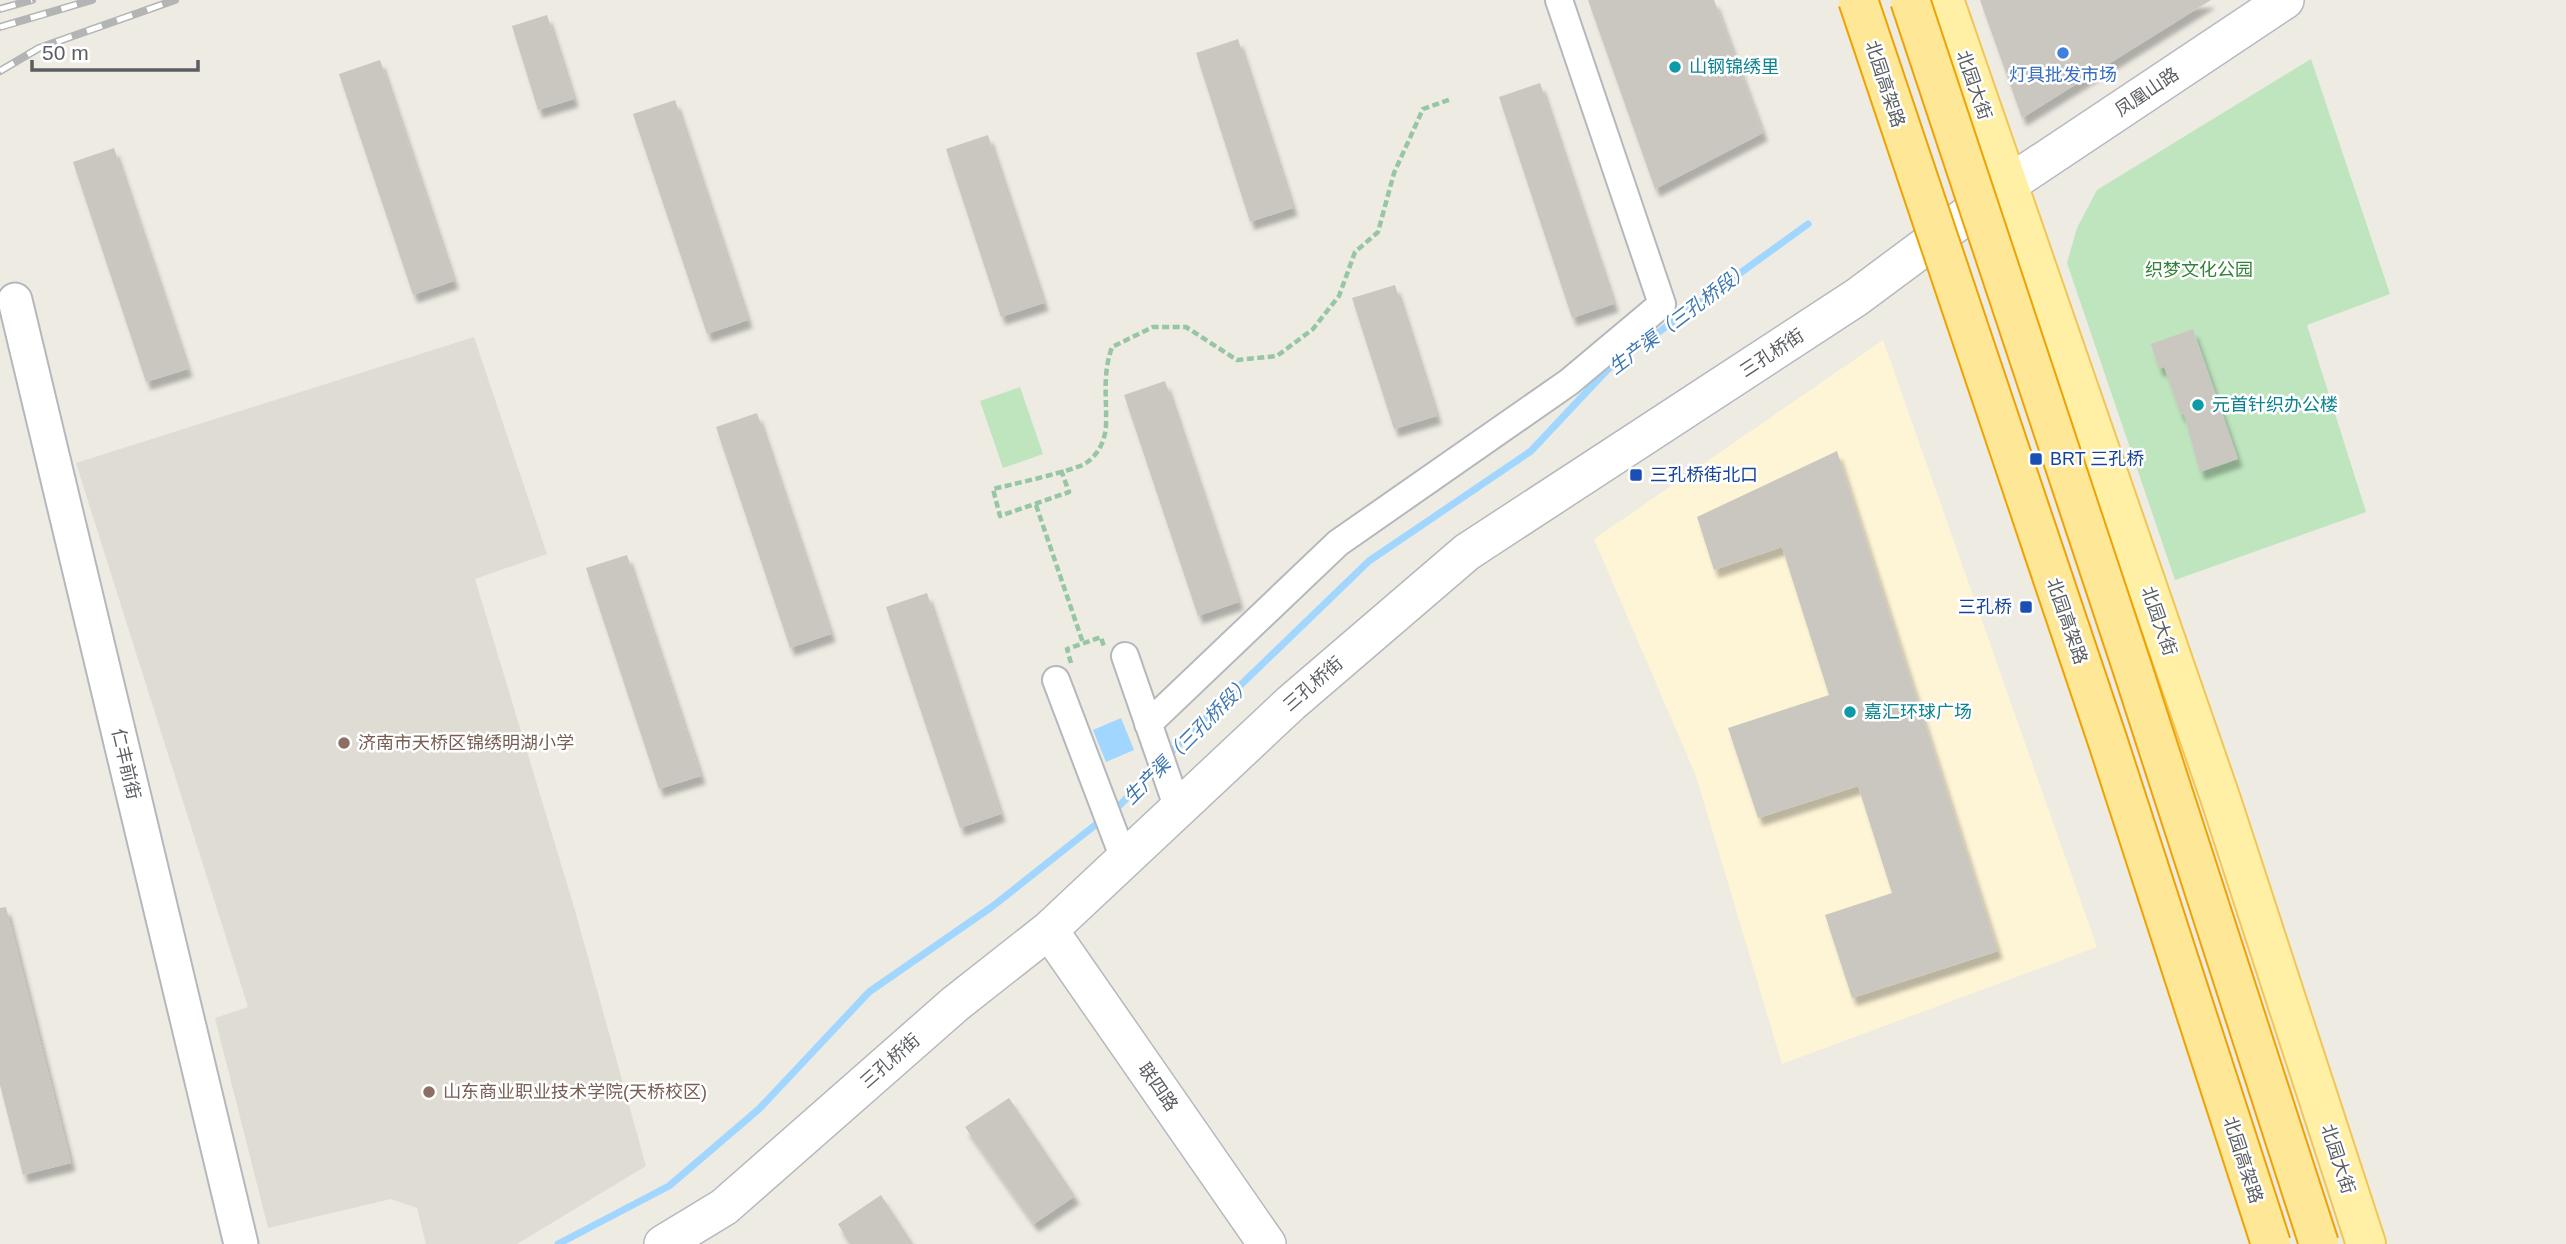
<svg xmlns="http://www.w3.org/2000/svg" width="2566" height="1244" viewBox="0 0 2566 1244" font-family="Arial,'Noto Sans SC',sans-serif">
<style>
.commercial{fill:#fef4d6}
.education{fill:#dfdcd3}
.green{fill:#bee5be}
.water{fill:#a0d6ff}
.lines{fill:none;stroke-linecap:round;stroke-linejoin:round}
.stream{stroke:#a0d6ff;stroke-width:7}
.building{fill:#cac7c1;filter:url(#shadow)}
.minor-casing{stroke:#b4b8bc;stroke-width:30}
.tertiary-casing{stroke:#b4b8bc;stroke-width:37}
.secondary-casing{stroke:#b5b9be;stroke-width:40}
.primary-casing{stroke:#f2c556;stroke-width:42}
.path{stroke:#97c6a4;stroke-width:4.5;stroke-dasharray:7 3.5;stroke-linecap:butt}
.minor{stroke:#fff;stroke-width:26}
.tertiary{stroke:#fff;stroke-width:33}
.secondary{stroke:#fff;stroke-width:37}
.primary{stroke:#fff0a5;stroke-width:38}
.rail-casing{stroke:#b3b4b4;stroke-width:8}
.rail{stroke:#fff;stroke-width:5;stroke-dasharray:16;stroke-linecap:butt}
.trunk-bridge-casing{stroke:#efa200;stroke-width:42;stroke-linecap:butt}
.trunk-bridge{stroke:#fee797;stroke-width:38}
.shop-dot{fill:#3f7fe0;stroke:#fff;stroke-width:2.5}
.culture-dot{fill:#0f9aa8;stroke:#fff;stroke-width:2.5}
.transit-dot{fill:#1a4fb4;stroke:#fff;stroke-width:2.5}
.education-dot{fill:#8d6e63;stroke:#fff;stroke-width:2.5}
.labels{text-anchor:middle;stroke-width:5;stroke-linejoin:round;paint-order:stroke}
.culture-label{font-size:18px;fill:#0d838f;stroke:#fff;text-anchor:start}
.shop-label{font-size:18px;fill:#366cbe;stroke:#fff}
.street-label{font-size:18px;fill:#5a5e63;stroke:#fff}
.park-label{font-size:18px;fill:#338136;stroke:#fff}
.transit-label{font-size:18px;fill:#164399;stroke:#fff;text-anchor:start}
.education-label{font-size:18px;fill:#785e54;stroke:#fff;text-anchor:start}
.water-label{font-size:19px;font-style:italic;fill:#3d77b1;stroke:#fff}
</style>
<defs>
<filter id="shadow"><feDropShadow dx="4.5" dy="8" stdDeviation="2" flood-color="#0004"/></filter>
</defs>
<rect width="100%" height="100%" fill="#edebe2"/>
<!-- commercial -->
<path class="commercial" d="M1883,340L2097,947L1782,1064L1696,776L1594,539Z"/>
<!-- education -->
<path class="education" d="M474,337L547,554L475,579L574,907L646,1166L517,1244H426L417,1208L391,1199L268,1228L215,1018L248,1007L76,463Z"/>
<!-- green -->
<path class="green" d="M2311,59L2390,294L2307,325L2366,512L2175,580L2067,263L2077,228L2097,190Z
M1020,387L1043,454L1003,468L980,401Z"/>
<!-- water -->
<path class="water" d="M1121,718L1134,750L1106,762L1093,730Z"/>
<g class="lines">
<!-- stream -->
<path class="stream" d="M1167,756L1369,561L1531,451L1609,368L1808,224
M558,1244L669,1186L759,1109L869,992L993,906L1118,807L1157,767"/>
</g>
<!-- building -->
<path class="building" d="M1588,0H1714L1763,133L1655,189Z
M1980,0H2211L2022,118Z
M547,15L574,99L538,110L512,26Z
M1238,39L1293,208L1250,222L1196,53Z
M380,60L454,281L413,295L339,74Z
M1540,83L1614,304L1572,318L1499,97Z
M675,100L748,320L707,334L633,114Z
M988,135L1044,303L1001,317L946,149Z
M114,148L188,369L146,382L73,162Z
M1395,285L1437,416L1394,429L1352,298Z
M2193,329L2238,459L2200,472L2184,414L2181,415L2164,367L2159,369L2151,344Z
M1165,381L1239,602L1198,616L1124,395Z
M757,413L831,634L790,648L716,427Z
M1837,451L1998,951L1852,998L1825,915L1892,893L1858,786L1758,818L1728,728L1829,695L1782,547L1714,570L1697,517Z
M627,555L701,776L659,789L586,568Z
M927,593L1001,814L960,828L886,607Z
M6,907L71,1163L23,1175L0,1085V908Z
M1009,1098L1075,1196L1034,1224L965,1127Z
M881,1195L913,1244H850L838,1224Z"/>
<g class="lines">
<!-- minor casing -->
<g class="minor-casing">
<path id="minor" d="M1125,656L1178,809
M1056,680L1124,859
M1148,724L1338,543L1569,382L1662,304L1559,0"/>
</g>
<!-- tertiary casing -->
<g class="tertiary-casing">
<path id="tertiary" d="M15,300L241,1244"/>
</g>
<!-- secondary casing -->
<g class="secondary-casing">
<path id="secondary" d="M1049,930L1267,1244
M663,1244L724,1207L955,1004L1049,930L1291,703L1467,552L1857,297L2009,184L2285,0"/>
</g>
<!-- primary casing -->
<g class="primary-casing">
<path id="primary" d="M1944,0L2221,800L2366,1244"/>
</g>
<!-- path -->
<path class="path" d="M1061,470L1069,492L1000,516L993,489C1009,485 1077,470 1086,463C1098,455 1105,441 1106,426C1107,397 1102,376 1112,347L1153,327H1186L1237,360L1277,356L1313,329L1339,296L1355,252L1378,232L1394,173L1423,109L1451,99
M1036,505L1083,643
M1071,663L1067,649L1101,637L1104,647"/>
<!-- minor -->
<use href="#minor" class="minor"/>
<!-- tertiary -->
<use href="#tertiary" class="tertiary"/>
<!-- secondary -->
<use href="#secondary" class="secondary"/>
<!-- primary -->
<use href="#primary" class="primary"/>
<!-- rail casing -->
<g class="rail-casing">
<path id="rail" d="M0,9L32,0
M0,27L92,0
M0,71L39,48L175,0"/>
</g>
<!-- rail -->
<use href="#rail" class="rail"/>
<!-- trunk-bridge casing -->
<g class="trunk-bridge-casing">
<path id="trunk-bridge" d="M1858,0L2108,742L2271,1244
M1910,0L2133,670L2319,1244"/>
</g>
<!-- trunk-bridge -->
<use href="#trunk-bridge" class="trunk-bridge"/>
</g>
<!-- markers -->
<circle class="shop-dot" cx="2063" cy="53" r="7"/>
<g class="culture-dot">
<circle cx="1675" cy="67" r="7"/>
<circle cx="2198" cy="405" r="7"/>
<circle cx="1850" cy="712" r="7"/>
</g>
<g class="transit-dot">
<rect x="2029" y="452" width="14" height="14" rx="3.5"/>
<rect x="1629" y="468" width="14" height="14" rx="3.5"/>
<rect x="2019" y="600" width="14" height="14" rx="3.5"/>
</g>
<g class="education-dot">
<circle cx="344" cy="743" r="7"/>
<circle cx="429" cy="1092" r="7"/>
</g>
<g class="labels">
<!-- culture labels -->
<g class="culture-label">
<text x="1689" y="73">山钢锦绣里</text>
<text x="2212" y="411">元首针织办公楼</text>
<text x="1864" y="718">嘉汇环球广场</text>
</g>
<!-- shop labels -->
<g class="shop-label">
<text x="2063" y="81">灯具批发市场</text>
</g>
<!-- street labels -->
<g class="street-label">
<text transform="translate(1885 84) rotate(72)" y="6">北园高架路</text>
<text transform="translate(1974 85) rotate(71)" y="6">北园大街</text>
<text transform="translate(2147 92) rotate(-34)" y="6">凤凰山路</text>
<text transform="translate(1772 353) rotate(-33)" y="6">三孔桥街</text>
<text transform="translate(2067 621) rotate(71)" y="6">北园高架路</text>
<text transform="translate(2159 621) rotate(71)" y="6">北园大街</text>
<text transform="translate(1313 684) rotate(-41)" y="6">三孔桥街</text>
<text transform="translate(126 764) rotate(77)" y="6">仁丰前街</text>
<text transform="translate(890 1061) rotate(-41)" y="6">三孔桥街</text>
<text transform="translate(1158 1087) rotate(55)" y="6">联四路</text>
<text transform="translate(2338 1159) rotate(72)" y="6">北园大街</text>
<text transform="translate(2243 1160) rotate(72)" y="6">北园高架路</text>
</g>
<!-- park labels -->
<g class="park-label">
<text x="2199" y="276">织梦文化公园</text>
</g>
<!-- transit labels -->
<g class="transit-label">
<text x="2050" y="465">BRT 三孔桥</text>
<text x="1650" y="481">三孔桥街北口</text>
<text x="2012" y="613" text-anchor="end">三孔桥</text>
</g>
<!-- education labels -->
<g class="education-label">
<text x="358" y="749">济南市天桥区锦绣明湖小学</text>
<text x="443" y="1098">山东商业职业技术学院(天桥校区)</text>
</g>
<!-- water labels -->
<g class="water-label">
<text transform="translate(1679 318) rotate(-37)" y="7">生产渠（三孔桥段）</text>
<text transform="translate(1187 740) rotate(-45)" y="7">生产渠（三孔桥段）</text>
</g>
</g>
<!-- scale -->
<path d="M32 60v10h166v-10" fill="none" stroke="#5a5e63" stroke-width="3.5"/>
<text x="42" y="60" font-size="21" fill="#5a5e63" stroke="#ffffff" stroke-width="5" paint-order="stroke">50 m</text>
</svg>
